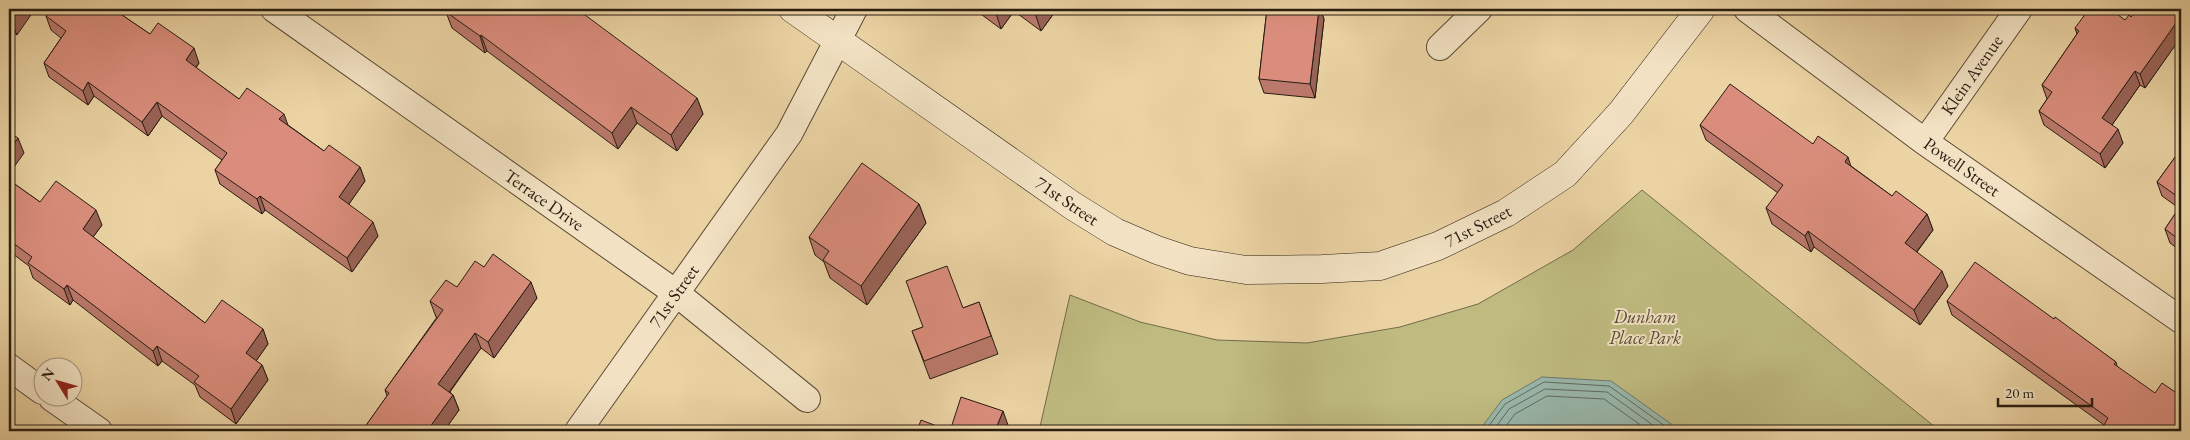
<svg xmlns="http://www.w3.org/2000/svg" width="2190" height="440" viewBox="0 0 2190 440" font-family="'EB Garamond',serif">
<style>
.green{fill:#beba80;stroke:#736c49}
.water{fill:#99b7ab;stroke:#6c796e}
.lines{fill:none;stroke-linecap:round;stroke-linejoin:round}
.shore{stroke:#606a5e;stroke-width:1}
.street-casing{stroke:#594a36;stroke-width:28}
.secondary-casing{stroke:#281d12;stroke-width:29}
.street{stroke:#f2e2c3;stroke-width:26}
.secondary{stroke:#f2e2c3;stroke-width:28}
.wall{fill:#bb796b;stroke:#281d12}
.shaded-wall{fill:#996357;stroke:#281d12}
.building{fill:#da8d7c;stroke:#281d12}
.labels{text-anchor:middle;stroke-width:4;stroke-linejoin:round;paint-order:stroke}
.street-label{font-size:18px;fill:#281d12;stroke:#f2e2c3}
.park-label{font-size:18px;font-style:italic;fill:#554c33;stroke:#f2e2c3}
</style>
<rect width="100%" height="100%" fill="#ebd3a3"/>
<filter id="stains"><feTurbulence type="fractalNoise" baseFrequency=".004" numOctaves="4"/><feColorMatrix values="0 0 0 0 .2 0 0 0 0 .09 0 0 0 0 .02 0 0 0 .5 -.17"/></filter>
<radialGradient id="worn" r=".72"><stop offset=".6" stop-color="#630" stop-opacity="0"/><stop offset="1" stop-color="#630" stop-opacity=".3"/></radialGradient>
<!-- green -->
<path class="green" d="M1642,190L1940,431H1039L1070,295L1140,322L1217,340L1307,343L1400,327L1478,304L1573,250Z"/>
<!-- water -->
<path class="water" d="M1542,377L1611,381L1681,431H1479L1502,400Z"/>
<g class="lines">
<!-- shore -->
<path class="shore" d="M1485,431L1505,404L1544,382L1609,386L1672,431
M1493,431L1509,409L1545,389L1607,392L1661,431
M1502,431L1515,414L1547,396L1604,399L1649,431"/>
<!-- street casing -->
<g class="street-casing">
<path id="street" d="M274,9L676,293L807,399
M1747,9L1925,142L2181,320
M1440,47L1479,9
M1925,142L2019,9
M9,367L42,391
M52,398L99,431
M578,431L789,134L854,9"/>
</g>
<!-- secondary casing -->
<g class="secondary-casing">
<path id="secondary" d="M793,9L1073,206L1115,232L1157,250L1190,261L1246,270L1322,269L1380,266L1438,246L1506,213L1565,174L1621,113L1701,9"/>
</g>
<!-- street -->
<use href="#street" class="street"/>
<!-- secondary -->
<use href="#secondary" class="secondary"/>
</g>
<!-- wall -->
<path class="wall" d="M9,9L17,35L9,29Z
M974,9H1057L1041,31L1014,11L1001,29Z
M1267,9H1320L1324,19L1315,98L1264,93L1259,79Z
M1875,9H1889L1884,15Z
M1923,9H1935L1931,14Z
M2181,9V37L2145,88L2140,85L2112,125L2123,143L2105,168L2044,125L2039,111L2047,99L2042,85L2077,34L2075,28L2125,20L2131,17Z
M120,11L119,13L150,34L199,63L196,68L239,99L288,125L324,151L360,167L365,181L349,204L378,236L352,272L265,210L262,214L220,184L215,170L222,160L162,116L148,136L94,96L88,105L49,77L44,63L61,38L51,30L46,16Z
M446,12L697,98L703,114L677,151L637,123L618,149L487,51L485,53L452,28Z
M1700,125L1813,144L1851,166L1892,196L1927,214L1933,230L1917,252L1948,286L1920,325L1814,247L1811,252L1772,224L1766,208L1778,193L1706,140Z
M2181,149V251L2170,243L2165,229L2179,208L2162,196L2157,182Z
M9,180L40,202L102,225L93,237L205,323L263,329L268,344L256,361L262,365L268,380L236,424L200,397L195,385L162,361L158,366L73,300L70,305L33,278L29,266L9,251Z
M919,204L926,223L867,305L830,278L824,262L815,255L809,237Z
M484,267L537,298L494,358L481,348L450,392L453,395L459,410L444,431H362L387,396L385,390L437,317H436L430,301L457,287Z
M1947,301L2054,319L2116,362L2117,366L2181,431H2106L2104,425L1952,315Z
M979,302L998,354L930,379L912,331L923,327L963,308Z"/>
<!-- shaded-wall -->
<path class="shaded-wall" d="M20,9H35L17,35L11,21Z
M110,9H119L120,11L114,20Z
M996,9H1013L1014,11L1001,29L995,10Z
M1037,9H1057L1041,31L1035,13Z
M1319,9H1320L1324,19L1315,98L1310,84Z
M1882,9H1889L1884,15Z
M1929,9H1935L1931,14Z
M2181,16V37L2145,88L2140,74Z
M481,35L487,51L485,53L480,36Z
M194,48L199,63L191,74L186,60Z
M2135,71L2140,85L2107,132L2102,118Z
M88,82L94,96L88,105L83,91Z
M697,98L703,114L677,151L671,135Z
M157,102L162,116L148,136L142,122Z
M631,107L637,123L618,149L612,133Z
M284,114L289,128L279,119Z
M2118,129L2123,143L2105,168L2100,154Z
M18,138L24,153L9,174V151Z
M1848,157L1853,173L1845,162Z
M360,167L365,181L344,211L339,197Z
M260,196L265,210L262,214L257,199Z
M919,204L926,223L867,305L861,286Z
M96,210L102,225L88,244L83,229Z
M1927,214L1933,230L1911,259L1905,243Z
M373,222L378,236L352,272L347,258Z
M1808,231L1814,247L1811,252L1805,236Z
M1942,271L1948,286L1920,325L1914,310Z
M531,282L537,298L494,358L488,342Z
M67,285L73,300L70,305L64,289Z
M263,329L268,344L251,368L246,353Z
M475,333L481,348L444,399L438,384Z
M157,346L162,361L158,366L153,351Z
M262,365L268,380L236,424L231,409Z
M453,395L459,410L444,431H427Z
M1003,411L1008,425L1006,431H995Z"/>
<!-- building -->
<path class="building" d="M9,9H20L11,21L9,19Z
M51,9H113L150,34L158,23L194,48L186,60L239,99L247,88L284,114L279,119L324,151L329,145L360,167L339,197L373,222L347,258L260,196L257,199L215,170L227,153L157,102L142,122L88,82L83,91L44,63L66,31L46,16Z
M449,9H577L697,98L671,135L631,107L612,133L481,35L480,36L446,12Z
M1029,9H1037L1035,13Z
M1267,9H1319L1310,84L1259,79Z
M2089,9H2110L2125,20L2129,15L2131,17L2137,9H2181V16L2140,74L2135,71L2102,118L2118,129L2100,154L2039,111L2052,92L2042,85L2079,31L2075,28Z
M1730,84L1813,144L1818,136L1848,157L1845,162L1892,196L1896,191L1927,214L1905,243L1942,271L1914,310L1808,231L1805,236L1766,208L1783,185L1700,125Z
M9,132L18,138L9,151Z
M2181,149V199L2157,182Z
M862,163L919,204L861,286L823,260L829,251L809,237Z
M9,180L40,202L56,181L96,210L83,229L205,323L222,300L263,329L246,353L262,365L231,409L194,382L199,376L157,346L153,351L67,285L64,289L28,263L32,257L9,240Z
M2181,205V241L2165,229Z
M493,254L531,282L488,342L475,333L438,384L453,395L427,431H362L389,393L385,390L443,310L430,301L446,280L457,287L475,261L484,267Z
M1975,262L2054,319L2055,317L2116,362L2114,364L2155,393L2162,383L2181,396V431H2113L2104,425L2108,418L1947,301Z
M947,266L963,308L979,302L991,336L924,361L912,331L923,327L906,281Z
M961,397L1003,411L995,431H917L921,420L950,431Z"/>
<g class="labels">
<!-- street labels -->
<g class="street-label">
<text transform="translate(1972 75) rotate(-55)" y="6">Klein Avenue</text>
<text transform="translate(1962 167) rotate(35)" y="6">Powell Street</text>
<text transform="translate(544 200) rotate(35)" y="6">Terrace Drive</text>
<text transform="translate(1067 201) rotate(34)" y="6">71st Street</text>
<text transform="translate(1478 226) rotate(-27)" y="6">71st Street</text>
<text transform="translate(674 296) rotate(-55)" y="6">71st Street</text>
</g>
<!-- park labels -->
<g class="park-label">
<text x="1645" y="323">Dunham<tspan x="1645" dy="21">Place Park</tspan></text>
</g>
</g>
<!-- margin -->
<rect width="2190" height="440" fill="none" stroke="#ebd3a3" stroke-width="30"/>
<rect x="10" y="10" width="2170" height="420" fill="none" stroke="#281d12" stroke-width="2.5"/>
<rect x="15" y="15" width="2160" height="410" fill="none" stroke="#281d12"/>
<!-- north arrow -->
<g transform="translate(58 382) rotate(307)"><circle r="24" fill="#f2e2c3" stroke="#a1937c"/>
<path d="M0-4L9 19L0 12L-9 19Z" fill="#8f2418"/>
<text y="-8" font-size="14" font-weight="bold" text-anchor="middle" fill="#281d12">N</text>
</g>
<!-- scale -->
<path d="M1998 398v8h94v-8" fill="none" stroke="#281d12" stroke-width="2.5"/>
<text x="2005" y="398" font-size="15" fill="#281d12" stroke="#f2e2c3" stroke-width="4" paint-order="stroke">20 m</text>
<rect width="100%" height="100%" filter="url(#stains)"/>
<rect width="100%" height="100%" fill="url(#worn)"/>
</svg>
